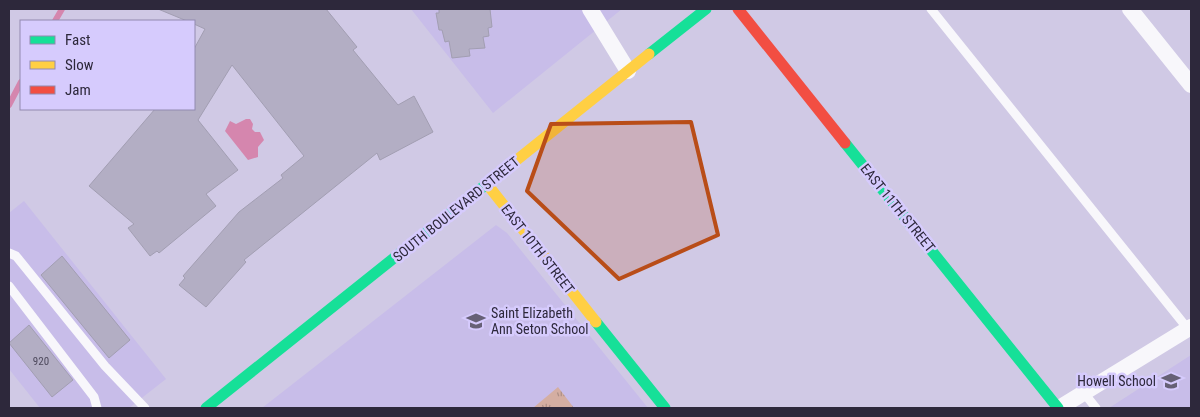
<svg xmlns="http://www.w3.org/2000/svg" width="1200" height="417" viewBox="0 0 1200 417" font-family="'Roboto Condensed',sans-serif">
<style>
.built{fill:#c8bde9}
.park{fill:url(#park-tufts)}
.water{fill:#d586ae}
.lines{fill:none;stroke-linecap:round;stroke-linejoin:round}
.stream{stroke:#d586ae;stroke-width:6}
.building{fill:#b3aec4;stroke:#a29eb2}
.lane{stroke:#f8f7fb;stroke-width:9}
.street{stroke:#f8f7fb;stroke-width:16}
.fast{stroke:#16e098;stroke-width:11}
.slow{stroke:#ffcf43;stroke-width:11}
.jam{stroke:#f24e42;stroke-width:11}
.marked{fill:#b94d18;fill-opacity:0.2;stroke:#b94d18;stroke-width:4;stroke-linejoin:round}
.labels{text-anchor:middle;stroke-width:5;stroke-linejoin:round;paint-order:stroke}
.number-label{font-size:11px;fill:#4e4a5d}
.street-label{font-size:14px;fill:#2d283b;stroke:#d6cbfd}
.poi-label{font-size:14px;fill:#2d283b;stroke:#d6cbfd;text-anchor:start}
</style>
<defs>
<pattern id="park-tufts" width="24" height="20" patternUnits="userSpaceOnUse" patternTransform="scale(1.25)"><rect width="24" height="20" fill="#d4aea2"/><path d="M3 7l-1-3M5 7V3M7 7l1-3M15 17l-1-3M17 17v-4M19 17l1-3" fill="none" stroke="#ac8e85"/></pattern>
</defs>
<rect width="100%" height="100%" fill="#d0c9e5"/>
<!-- built -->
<path class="built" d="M411,9H622L493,113Z
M24,201L166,379L129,408H40L9,369V213Z
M496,225L507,233L648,408H262Z
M1191,355V408H1109Z"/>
<!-- park -->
<path class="park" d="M558,387L574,408H533Z"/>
<!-- water -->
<path class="water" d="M246,119H250L253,124L252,129L255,132H260L264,140L258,147V157L248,160L225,131L230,121L236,124Z"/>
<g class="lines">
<!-- stream -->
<path class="stream" d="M55,21L62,9
M9,105L21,82"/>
</g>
<!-- building -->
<path class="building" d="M158,9H326L357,47L353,50L398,105L414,96L433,132L380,160L377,153L244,260L246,262L206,307L179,285L185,278L183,276L239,212L283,178L281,175L304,156L232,65L198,120L238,170L206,194L216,206L159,253L157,251L150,256L128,228L134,224L89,186L155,109H194V49L205,29L194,24V21H187Z
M439,9H490L492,27L488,28L489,36L483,37L485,48L469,49L470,56L452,58L449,41L445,42L442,30H439L436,13H439Z
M62,256L130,340L109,358L41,275Z
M29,325L73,380L52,397L9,343Z"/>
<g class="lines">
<!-- lane -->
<path class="lane" d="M931,9L1188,329
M9,253L16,256L105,366L145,408
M9,286L94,397L97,408
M1084,393L1096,408"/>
<!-- street -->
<path class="street" d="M590,9L628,71
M1130,9L1191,85
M1059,408L1191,327"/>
<!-- fast -->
<path class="fast" d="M649,54L706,9
M845,143L1058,408
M596,322L665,408
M206,408L503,171"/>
<!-- slow -->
<path class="slow" d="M503,171L649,54
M487,184L596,322"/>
<!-- jam -->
<path class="jam" d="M738,9L845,143"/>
</g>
<!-- marked area -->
<path class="marked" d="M691,122L718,235L619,279L527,191L551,124Z"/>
<!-- icons -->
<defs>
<g id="school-bare" transform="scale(1.5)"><path d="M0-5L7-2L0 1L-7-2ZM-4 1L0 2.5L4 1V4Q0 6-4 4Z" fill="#666076" stroke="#d6cbfd" stroke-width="2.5" paint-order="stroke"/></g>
</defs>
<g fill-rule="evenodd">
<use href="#school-bare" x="476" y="321"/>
<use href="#school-bare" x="1171" y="381"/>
</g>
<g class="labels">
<!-- number labels -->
<g class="number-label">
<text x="41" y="365">920</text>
</g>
<!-- street labels -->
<g class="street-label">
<text transform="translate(898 208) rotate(51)" y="5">EAST 11TH STREET</text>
<text transform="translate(456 209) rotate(-39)" y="5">SOUTH BOULEVARD STREET</text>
<text transform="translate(538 249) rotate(52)" y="5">EAST 10TH STREET</text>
</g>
<!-- poi labels -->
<g class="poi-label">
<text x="491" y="318">Saint Elizabeth<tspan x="491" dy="16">Ann Seton School</tspan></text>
<text x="1156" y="386" text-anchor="end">Howell School</text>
</g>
</g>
<!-- border -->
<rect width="1200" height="417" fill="none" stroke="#2d283b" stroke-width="20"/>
<!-- legend -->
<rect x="20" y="20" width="175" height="90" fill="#d6cbfd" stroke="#928aaf"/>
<rect x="30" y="36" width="25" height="8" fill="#16e098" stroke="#928aaf"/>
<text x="65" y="45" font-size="15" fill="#2d283b">Fast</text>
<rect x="30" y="61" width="25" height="8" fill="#ffcf43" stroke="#928aaf"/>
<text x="65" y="70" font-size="15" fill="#2d283b">Slow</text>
<rect x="30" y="86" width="25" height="8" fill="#f24e42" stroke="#928aaf"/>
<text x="65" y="95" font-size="15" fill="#2d283b">Jam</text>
</svg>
